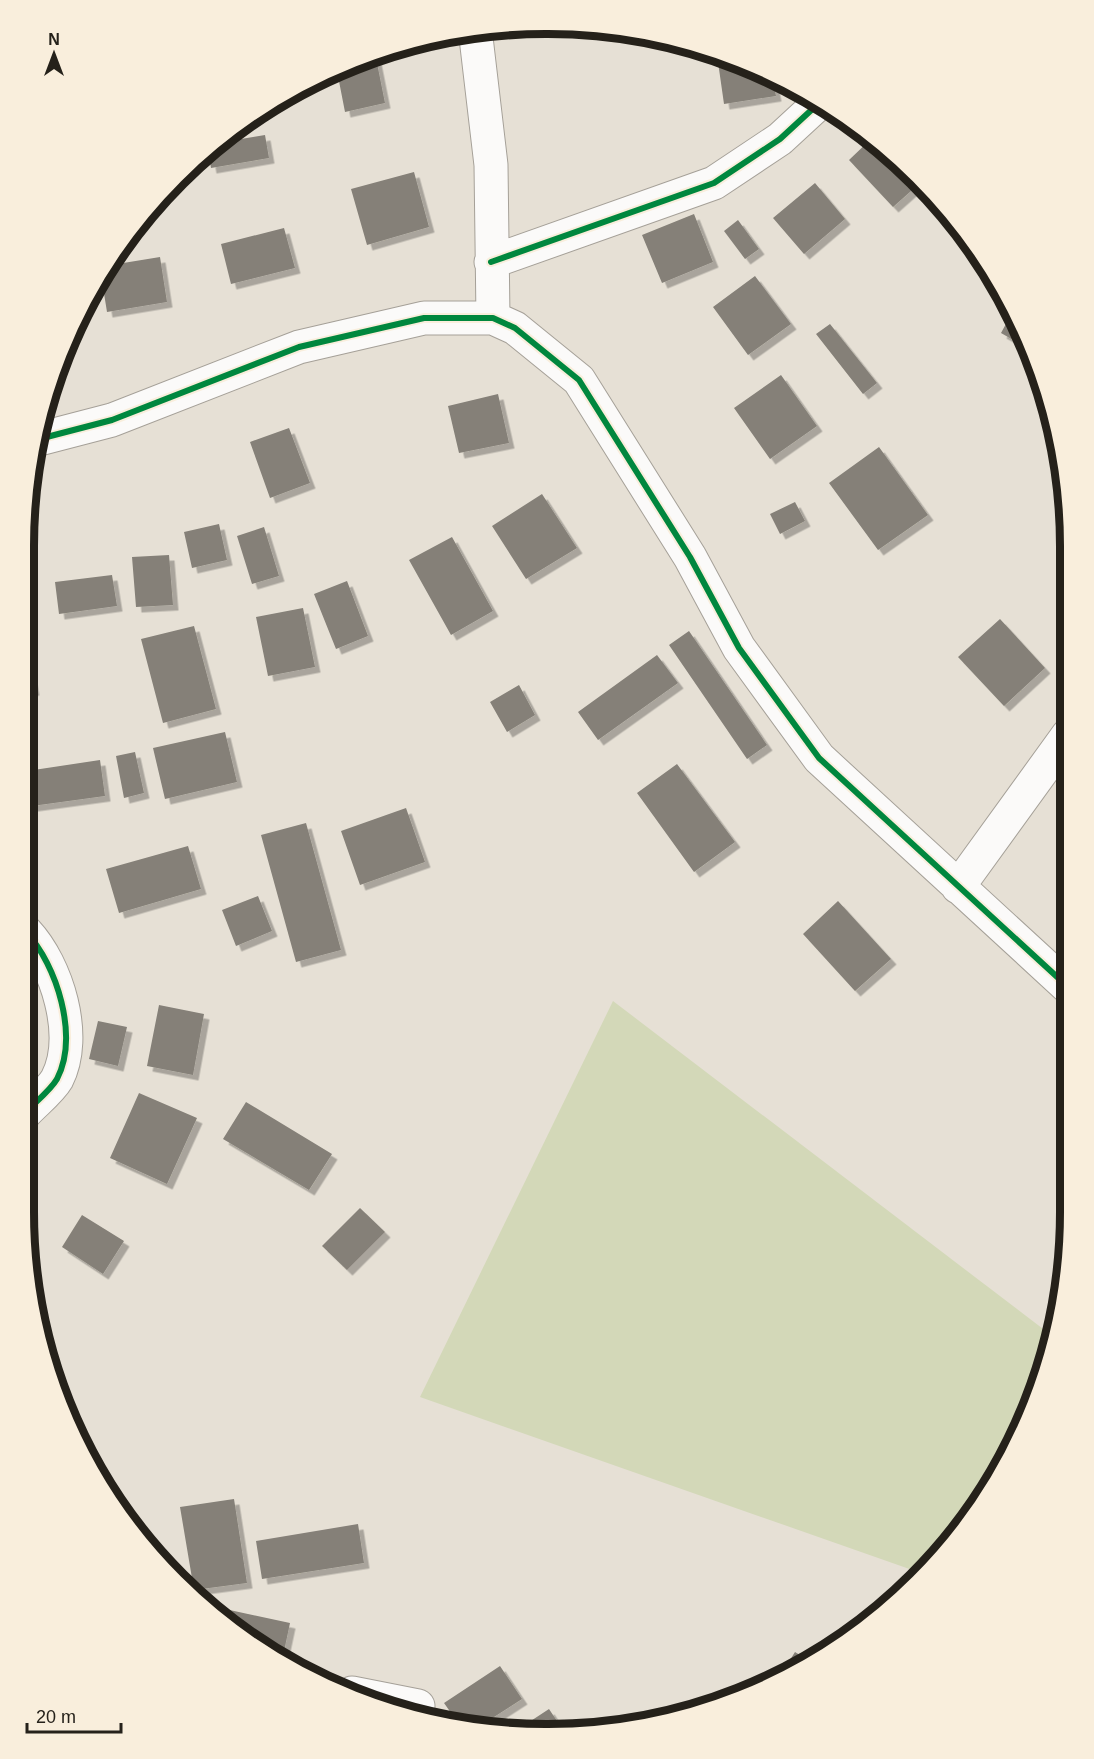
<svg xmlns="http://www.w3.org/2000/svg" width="1094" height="1759" viewBox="0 0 1094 1759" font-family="Arial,sans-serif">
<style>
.green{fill:#d3d8b8}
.building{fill:#858078;filter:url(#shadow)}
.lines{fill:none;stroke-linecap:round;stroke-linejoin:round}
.minor-casing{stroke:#a5a098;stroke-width:35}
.minor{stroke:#fbfaf9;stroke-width:33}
.cycleway-casing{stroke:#f9eedc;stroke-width:10}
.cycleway{stroke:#00873e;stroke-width:6}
.rim{fill:none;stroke:#25211a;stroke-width:8}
</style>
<defs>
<filter id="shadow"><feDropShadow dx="5.5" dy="5.5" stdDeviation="0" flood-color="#0004"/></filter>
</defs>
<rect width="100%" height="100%" fill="#e6e0d5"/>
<!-- green -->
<path class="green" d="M613,1001L1051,1335L1030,1412L962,1531L918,1572L420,1397Z"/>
<!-- building -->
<path class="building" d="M575,25H582L601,29L576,33Z
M375,53L385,103L345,112L337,71Z
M717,55L772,76L776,96L724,104Z
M265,135L269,158L211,168L208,150L217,143Z
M872,138L920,183L893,207L849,160Z
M414,172L429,227L367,245L351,189Z
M815,183L845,219L804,254L773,218Z
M694,214L713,262L662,283L642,235Z
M738,220L759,249L745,259L724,231Z
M284,228L295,268L231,284L221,244Z
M160,257L167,302L107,312L102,281L111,265Z
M755,276L791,324L748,355L713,307Z
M1013,311L1016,315L1029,349L1001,333Z
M830,324L877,383L863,394L816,334Z
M781,375L817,426L770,459L734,408Z
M498,394L509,443L459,453L448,406Z
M289,428L310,483L270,498L250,442Z
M879,447L928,515L878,550L829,483Z
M542,494L577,548L526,579L492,526Z
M795,502L805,521L780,534L770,514Z
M219,524L227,560L192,568L184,532Z
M264,527L279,576L252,584L237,536Z
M452,537L493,611L451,635L409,560Z
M169,555L173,605L136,607L132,557Z
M112,575L117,606L59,614L55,582Z
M347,581L368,636L336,649L314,594Z
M303,608L315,667L268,676L256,617Z
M1000,619L1045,668L1004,706L958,657Z
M194,626L216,709L163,723L141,639Z
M689,631L767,745L747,759L669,645Z
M657,655L678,683L598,740L578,712Z
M27,669H30L34,690L27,692Z
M519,685L535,715L507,732L490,702Z
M225,732L237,782L165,799L153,748Z
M135,752L144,793L124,798L116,756Z
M100,760L105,796L32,806L27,771Z
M677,764L735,842L694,872L637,793Z
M406,808L425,862L360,885L341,831Z
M306,823L341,950L296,962L261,835Z
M188,846L201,889L119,913L106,869Z
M258,896L272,931L236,946L222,910Z
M838,901L891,959L855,991L803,934Z
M159,1005L204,1014L193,1075L147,1066Z
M98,1021L127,1027L118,1066L89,1059Z
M139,1093L197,1118L167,1184L110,1158Z
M246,1102L332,1154L309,1190L223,1139Z
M360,1208L385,1232L347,1270L322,1246Z
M82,1215L124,1241L103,1274L62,1247Z
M234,1499L247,1583L194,1590L180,1507Z
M358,1524L364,1563L262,1579L256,1541Z
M225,1609L290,1623L283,1656L229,1627L223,1621Z
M795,1652L808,1660L783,1671Z
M500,1666L522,1699L483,1724L456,1720L444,1703Z
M549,1709L565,1733L547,1735L517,1730Z"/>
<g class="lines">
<!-- minor casing -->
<g class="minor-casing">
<path id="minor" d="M475,29L491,165L493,318
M491,262L714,183L780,139L819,103
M39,439L112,420L299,347L424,318H493L515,328L579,380L690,557L739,648L819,758L1067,986
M958,887L1068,735
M25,1113C34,1103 50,1091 57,1079C79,1036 57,965 26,932
M352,1693L418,1706"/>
</g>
<!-- minor -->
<use href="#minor" class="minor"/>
<!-- cycleway casing -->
<g class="cycleway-casing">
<path id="cycleway" d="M491,262L714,183L780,139L819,103
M39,439L112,420L299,347L424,318H493L515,328L579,380L690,557L739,648L819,758L1067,986
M25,1113C34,1103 50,1091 57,1079C79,1036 57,965 26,932"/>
</g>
<!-- cycleway -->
<use href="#cycleway" class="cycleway"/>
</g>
<!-- crop -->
<path d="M0 0H1094V1759H0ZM546 34H548A512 512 0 0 1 1060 546V1212A512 512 0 0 1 548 1724H546A512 512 0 0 1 34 1212V546A512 512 0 0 1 546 34Z" fill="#f9eedc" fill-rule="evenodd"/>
<path class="rim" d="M546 34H548A512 512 0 0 1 1060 546V1212A512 512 0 0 1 548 1724H546A512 512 0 0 1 34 1212V546A512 512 0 0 1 546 34Z"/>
<!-- north arrow -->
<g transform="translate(54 54)" stroke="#f9eedc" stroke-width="4.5" paint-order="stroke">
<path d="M0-4.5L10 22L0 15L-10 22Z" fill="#25211a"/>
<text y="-9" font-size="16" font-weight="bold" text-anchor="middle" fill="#25211a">N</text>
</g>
<!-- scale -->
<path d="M27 1723v9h94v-9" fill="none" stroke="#25211a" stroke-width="3"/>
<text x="36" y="1723" font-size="18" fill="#25211a" stroke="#f9eedc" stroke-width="4.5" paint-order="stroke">20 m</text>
</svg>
